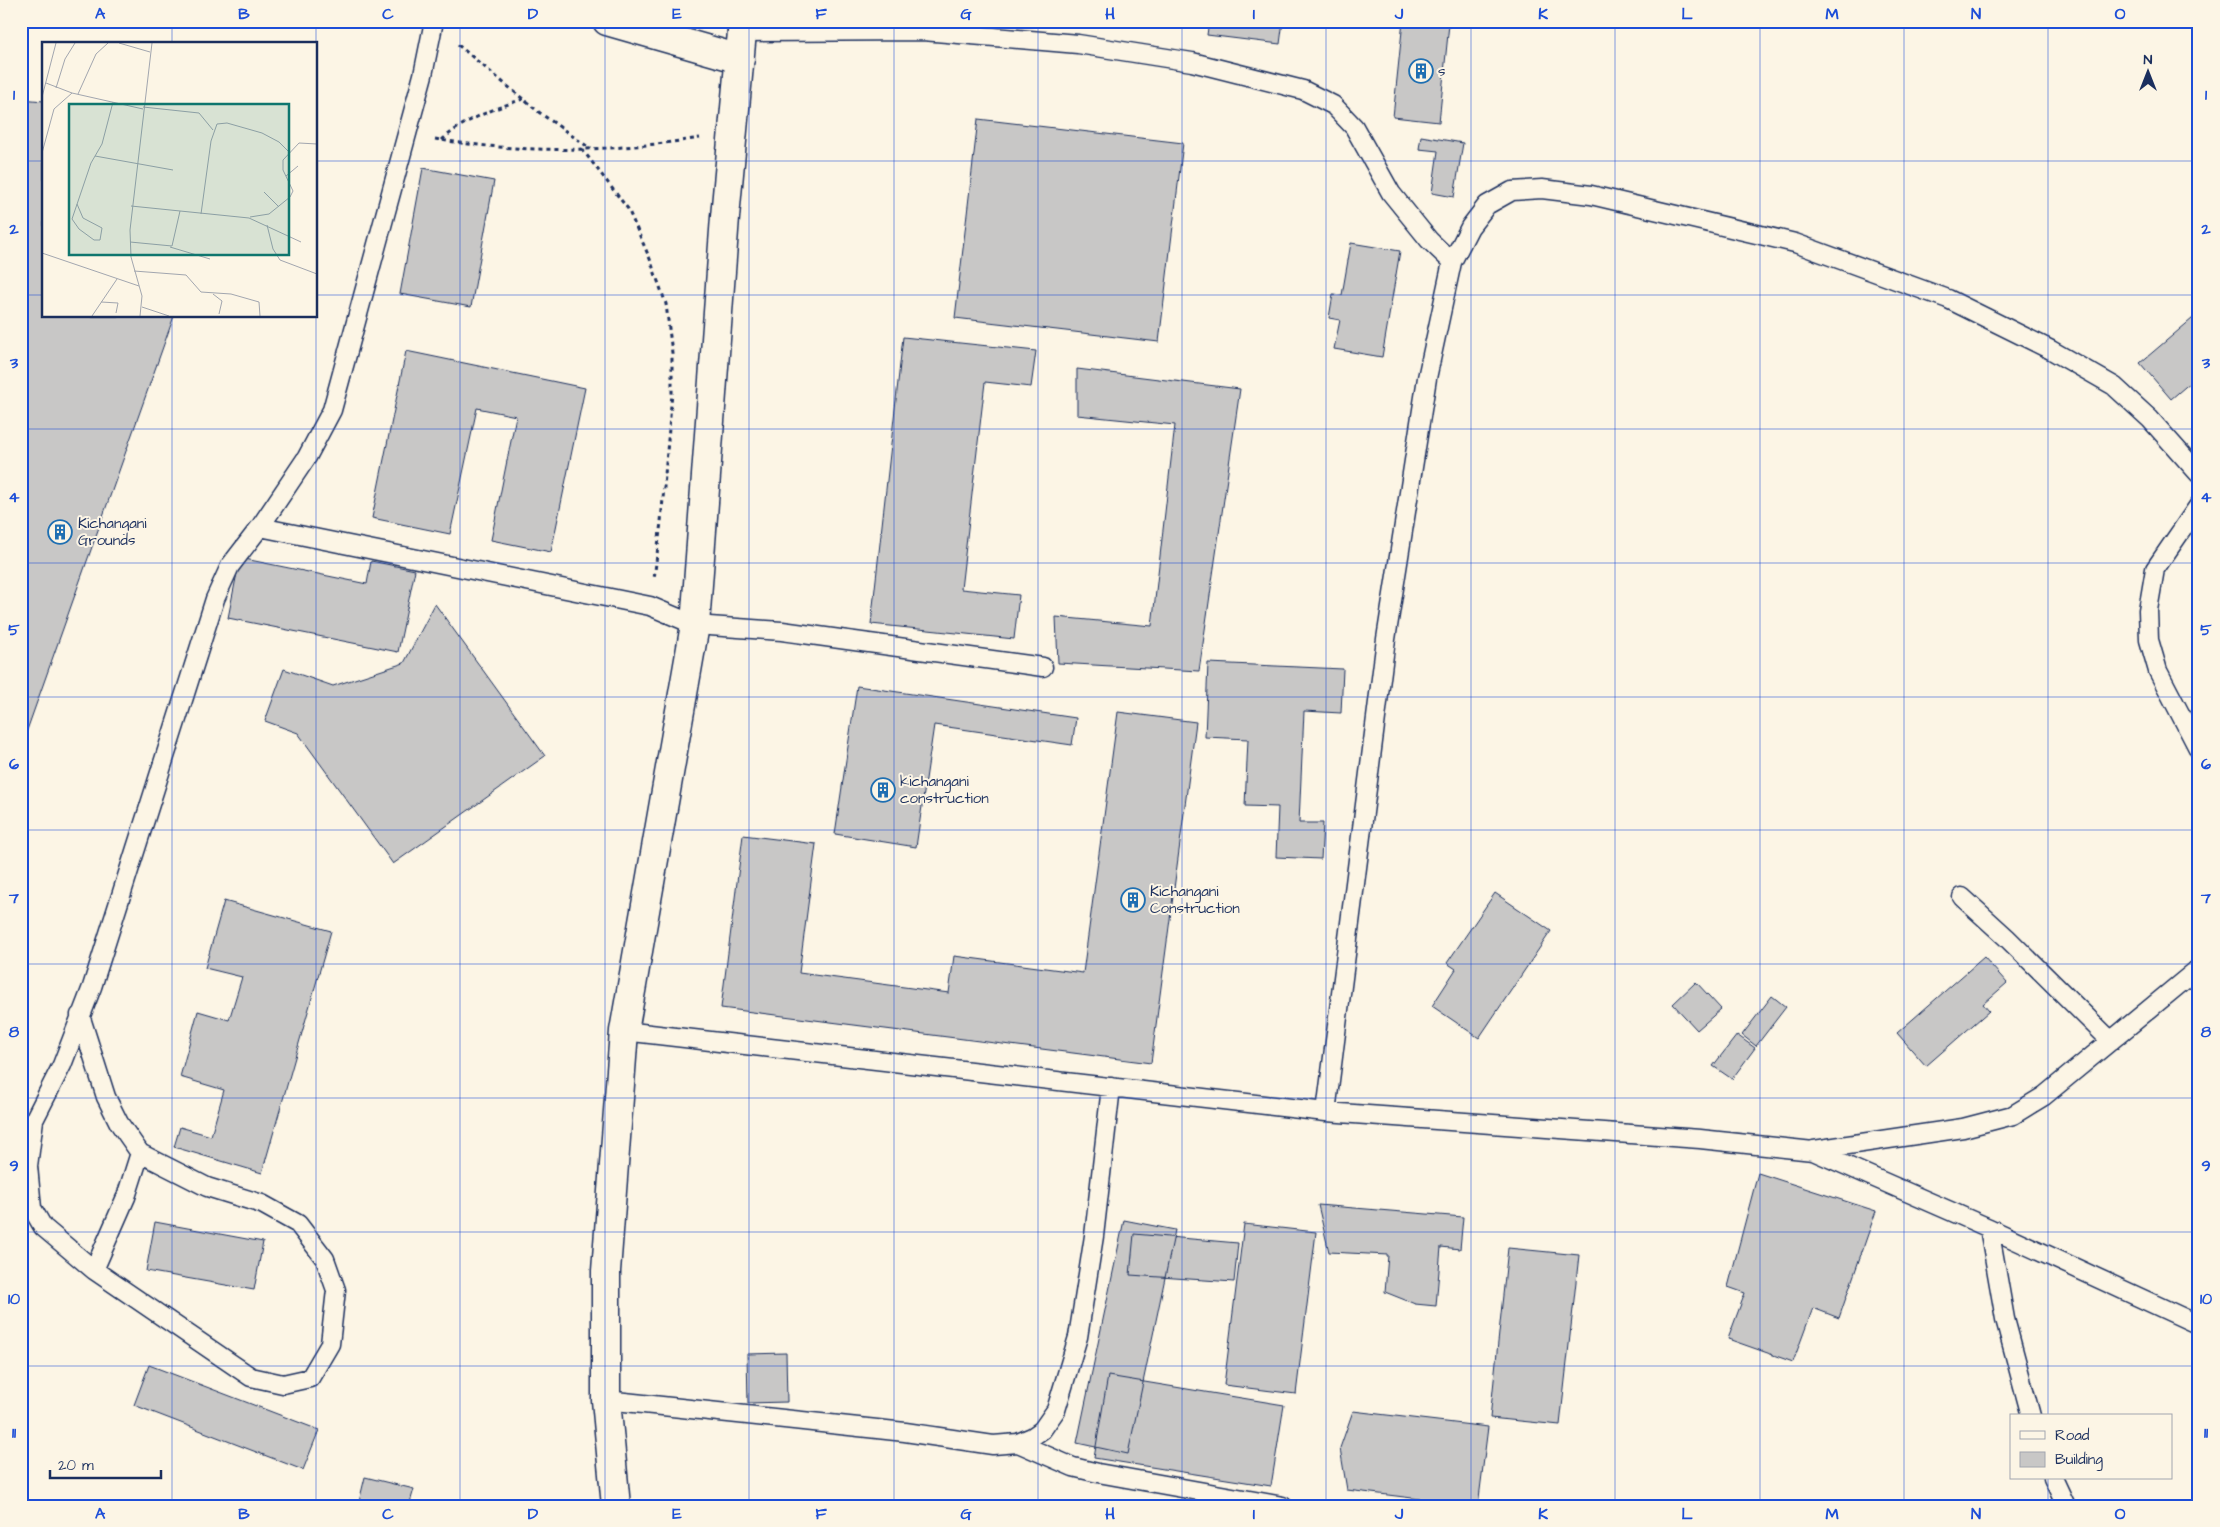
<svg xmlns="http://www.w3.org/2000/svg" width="2220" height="1527" viewBox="0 0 2220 1527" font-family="'Architects Daughter',sans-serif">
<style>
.building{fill:#c8c7c6;stroke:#1b2f5e}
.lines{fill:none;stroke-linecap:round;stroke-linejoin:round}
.service-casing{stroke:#1b2f5e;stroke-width:21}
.minor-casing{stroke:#1b2f5e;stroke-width:31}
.tertiary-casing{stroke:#1b2f5e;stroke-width:31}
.path{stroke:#1b2f5e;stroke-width:3;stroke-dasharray:4 4;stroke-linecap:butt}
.service{stroke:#fcf5e5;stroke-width:18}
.minor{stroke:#fcf5e5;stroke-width:28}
.tertiary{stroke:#fcf5e5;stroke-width:28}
.grid{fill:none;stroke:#1d4ed8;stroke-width:1;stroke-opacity:0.55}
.labels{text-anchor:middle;stroke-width:4;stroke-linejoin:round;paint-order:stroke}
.poi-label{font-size:15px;fill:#1b2f5e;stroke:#fcf5e5;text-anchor:start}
.inset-road{fill:none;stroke:#a2a6af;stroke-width:1}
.view{fill:#0f766e;fill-opacity:0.15;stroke:#0f766e;stroke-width:2.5}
.inset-edge{fill:none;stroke:#1b2f5e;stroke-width:2.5}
.neatline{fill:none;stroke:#1d4ed8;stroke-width:2}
.grid-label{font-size:16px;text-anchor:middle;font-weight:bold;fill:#1d4ed8}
</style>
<rect width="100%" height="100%" fill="#fcf5e5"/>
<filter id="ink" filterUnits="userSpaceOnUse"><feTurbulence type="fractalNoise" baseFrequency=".02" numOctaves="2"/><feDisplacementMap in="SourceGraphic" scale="10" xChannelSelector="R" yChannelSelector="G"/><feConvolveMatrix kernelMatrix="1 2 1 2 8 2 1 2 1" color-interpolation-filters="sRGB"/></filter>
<g filter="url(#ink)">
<!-- building -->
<path class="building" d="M1089,21H1136L1135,26Z
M1209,21H1283L1280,44L1207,35Z
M1403,21L1449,24L1439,122L1393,117Z
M21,99L44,101V316H174L21,747Z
M978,119L1183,143L1159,342L955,318Z
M1421,136L1463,143L1454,197L1432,193L1438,151L1419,149Z
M423,168L494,181L471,307L400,294Z
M1351,243L1400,251L1382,357L1334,349L1340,320L1329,318L1333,294L1342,295Z
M2199,313V375L2171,399L2140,363Z
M903,337L1036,351L1031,387L985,382L961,589L1019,595L1014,639L871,624Z
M406,351L585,388L551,552L491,540L516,416L477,408L450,534L372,518Z
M1077,369L1240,389L1199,671L1058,663L1056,617L1152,626L1175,425L1077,415Z
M240,558L367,584L371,561L415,570L398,652L228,618Z
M435,604L545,756L393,864L298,733L265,721L284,669L333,686L404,663Z
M1208,663L1343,669L1341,713L1304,711L1299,823H1323L1321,859L1276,857L1278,807L1245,806L1248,739L1205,737Z
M857,686L1076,718L1072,745L934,725L916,847L835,834Z
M1118,712L1196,722L1151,1063L721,1008L743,835L816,844L799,973L949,993L954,956L1083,973Z
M1495,893L1551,931L1479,1038L1432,1006L1456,969L1447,963Z
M224,901L331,931L262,1173L174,1147L180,1127L211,1136L224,1090L180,1077L198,1011L229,1020L242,977L205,968Z
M1984,957L2007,983L1983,1004L1989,1011L1926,1066L1897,1033Z
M1696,982L1721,1009L1697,1030L1673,1004Z
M1772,996L1786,1007L1756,1046L1742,1035Z
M1737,1035L1755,1048L1732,1079L1713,1066Z
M1758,1173L1876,1211L1839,1318L1813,1308L1793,1362L1728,1339L1745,1293L1728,1287Z
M1318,1205L1463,1217L1460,1249L1441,1247L1436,1306L1415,1304L1385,1292L1388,1255L1329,1252Z
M1124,1220L1175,1230L1128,1454L1077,1443Z
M155,1222L263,1242L254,1290L146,1271Z
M1244,1224L1316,1232L1296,1394L1224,1385Z
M1134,1234L1238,1243L1234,1282L1130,1275Z
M1508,1248L1579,1255L1560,1425L1490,1418Z
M786,1353L787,1402L748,1403L747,1354Z
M149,1365L319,1430L303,1470L134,1405Z
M1108,1376L1284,1405L1271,1486L1094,1458Z
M1353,1411L1488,1427L1478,1506L1347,1490L1340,1448Z
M365,1477L414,1489L409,1506H358Z"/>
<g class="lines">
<!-- service casing -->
<g class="service-casing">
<path id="service" d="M742,32L923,31L1078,44L1192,62L1303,90L1333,105L1354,127L1391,193L1429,240L1452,262
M2199,505L2155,569L2148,610L2149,640L2158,671L2199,750
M260,527L650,606L695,625L782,631L1043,667
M1962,897L2007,938L2111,1041
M80,1015L106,1097L119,1123L140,1153L207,1187L262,1204L298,1224L325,1259L336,1290L330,1344L310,1378L283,1384L251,1377L94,1270L43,1227L32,1208L28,1166L34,1120L62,1065L92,987L215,599L230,566L260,527L307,457L332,410L423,75L434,21
M624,1031L1326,1112L1700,1139L1813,1151L1989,1228L2199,1325
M1326,1112L1386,639L1427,378L1452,262L1470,227L1487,205L1512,191L1542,189L1591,195L1795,243L1948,299L2051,350L2114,386L2150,419L2199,474
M1814,1150L1963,1128L2013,1115L2044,1096L2199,968
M1989,1228L2005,1319L2031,1416
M94,1270L126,1197L140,1153
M606,1400L905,1432L993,1445L1018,1443L1032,1437L1042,1430L1056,1410L1078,1337L1094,1236L1111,1087
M1018,1443L1073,1467L1098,1473L1283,1506
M2053,1478L2066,1506"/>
</g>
<!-- minor casing -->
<g class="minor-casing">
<path id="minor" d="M607,21L740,59
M616,1506L606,1400V1271L624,1031L695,625L725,217L742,32"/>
</g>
<!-- tertiary casing -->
<g class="tertiary-casing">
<path id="tertiary" d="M742,32L744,21"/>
</g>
<!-- path -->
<path class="path" d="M458,45L540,113L591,149
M435,139C523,154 612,152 700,138
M442,140C465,119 494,109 523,99
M582,149L628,209L650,259L666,304L672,353V393L661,522L654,579"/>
<!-- service -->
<use href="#service" class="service"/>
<!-- minor -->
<use href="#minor" class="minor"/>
<!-- tertiary -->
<use href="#tertiary" class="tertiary"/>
</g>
</g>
<!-- grid -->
<path class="grid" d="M172,21V44M316,21V44M460,21V1506M605,21V1506M749,21V1506M894,21V1506M1038,21V1506M1182,21V1506M1326,21V1506M1471,21V1506M1615,21V1506M1760,21V1506M1904,21V1506M2048,21V1416M21,161H44M316,161H2199M21,295H44M316,295H2199M172,316V1506M316,316V1506M21,429H2199M21,563H2199M21,697H2199M21,830H2199M21,964H2199M21,1098H2199M21,1232H2199M21,1366H2199M2048,1478V1506"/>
<!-- icons -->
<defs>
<g id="building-ring" transform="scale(1.25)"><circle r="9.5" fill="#fcf5e5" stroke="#1f6fb2" stroke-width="1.5"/><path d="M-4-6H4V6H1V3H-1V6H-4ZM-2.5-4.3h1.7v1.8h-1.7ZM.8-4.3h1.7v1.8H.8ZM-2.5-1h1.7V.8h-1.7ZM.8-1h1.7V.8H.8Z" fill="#1f6fb2"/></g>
</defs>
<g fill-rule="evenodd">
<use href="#building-ring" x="1421" y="71"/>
<use href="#building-ring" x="60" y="532"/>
<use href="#building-ring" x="883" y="790"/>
<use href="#building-ring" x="1133" y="900"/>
</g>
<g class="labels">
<!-- poi labels -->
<g class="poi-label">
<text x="1438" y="76">s</text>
<text x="78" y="528">Kichangani<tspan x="78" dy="17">Grounds</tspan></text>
<text x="900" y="786">kichangani<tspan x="900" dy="17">construction</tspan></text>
<text x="1150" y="896">Kichangani<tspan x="1150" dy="17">Construction</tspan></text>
</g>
</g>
<!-- overview -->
<g transform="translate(42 42)">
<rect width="275" height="275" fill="#fcf5e5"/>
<path class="inset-road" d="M77,1L108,10M4,41L30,51L101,67M14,46L23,17L33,1M36,52L54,12L66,1M0,55L14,1M101,65L157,71L171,88M0,111L12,67L30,51M53,114L131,128M244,134L256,124M222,150L237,165M35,162L41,176L60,186L58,198H52L37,187L30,177L49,121L60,102L71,60M89,164L207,176L259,200M159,172L169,99L175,82L185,81L220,91L237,100L247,110M208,175L227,172L248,155L251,149L241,128V118L257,101L275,102M225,183L231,207L238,218L275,232M88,200L130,204L138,169M128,205L168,217M0,211L97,244M92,229L144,233L159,250L189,252L217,260L218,274M171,252L180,259L177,272M59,260L76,261L74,271M100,265L127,274M50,274L75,237M98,274L100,254L89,215L88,188L110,1"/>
<path class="view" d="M27,62H247V213H27Z"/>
<rect width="275" height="275" class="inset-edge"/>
</g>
<!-- margin -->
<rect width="2220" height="1527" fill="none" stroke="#fcf5e5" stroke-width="55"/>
<!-- legend -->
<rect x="2010" y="1414" width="162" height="65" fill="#fcf5e5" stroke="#a2a6af"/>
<rect x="2020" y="1431" width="25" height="8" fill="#fcf5e5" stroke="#a2a6af"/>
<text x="2055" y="1440" font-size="15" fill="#1b2f5e">Road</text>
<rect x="2020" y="1452" width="25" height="15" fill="#c8c7c6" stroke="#a2a6af"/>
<text x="2055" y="1464" font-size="15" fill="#1b2f5e">Building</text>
<!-- north arrow -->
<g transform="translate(2148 72)" stroke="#fcf5e5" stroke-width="4" paint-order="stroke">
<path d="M0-4L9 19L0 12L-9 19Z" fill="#1b2f5e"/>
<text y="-8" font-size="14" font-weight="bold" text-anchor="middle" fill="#1b2f5e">N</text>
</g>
<!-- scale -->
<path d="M50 1470v8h111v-8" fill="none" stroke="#1b2f5e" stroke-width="2.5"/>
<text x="58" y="1470" font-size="15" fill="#1b2f5e" stroke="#fcf5e5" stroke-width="4" paint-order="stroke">20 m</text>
<rect x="28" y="28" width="2164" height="1472" class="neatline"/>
<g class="grid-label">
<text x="100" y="19">A</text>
<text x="244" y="19">B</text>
<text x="388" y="19">C</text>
<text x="533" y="19">D</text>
<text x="677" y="19">E</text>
<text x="821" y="19">F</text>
<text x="966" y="19">G</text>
<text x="1110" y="19">H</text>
<text x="1254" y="19">I</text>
<text x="1399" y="19">J</text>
<text x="1543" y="19">K</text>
<text x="1687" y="19">L</text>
<text x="1832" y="19">M</text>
<text x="1976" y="19">N</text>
<text x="2120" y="19">O</text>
<text x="14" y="100">1</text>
<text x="2206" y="100">1</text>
<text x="14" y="234">2</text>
<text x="2206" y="234">2</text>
<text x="14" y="368">3</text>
<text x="2206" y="368">3</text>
<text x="14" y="502">4</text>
<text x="2206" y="502">4</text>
<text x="14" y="635">5</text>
<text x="2206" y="635">5</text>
<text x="14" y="769">6</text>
<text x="2206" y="769">6</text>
<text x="14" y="903">7</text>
<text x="2206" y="903">7</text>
<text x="14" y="1037">8</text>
<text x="2206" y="1037">8</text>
<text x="14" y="1171">9</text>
<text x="2206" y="1171">9</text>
<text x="14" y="1304">10</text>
<text x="2206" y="1304">10</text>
<text x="14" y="1438">11</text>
<text x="2206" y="1438">11</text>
<text x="100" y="1519">A</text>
<text x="244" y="1519">B</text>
<text x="388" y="1519">C</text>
<text x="533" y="1519">D</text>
<text x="677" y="1519">E</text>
<text x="821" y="1519">F</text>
<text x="966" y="1519">G</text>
<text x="1110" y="1519">H</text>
<text x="1254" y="1519">I</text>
<text x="1399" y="1519">J</text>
<text x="1543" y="1519">K</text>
<text x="1687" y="1519">L</text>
<text x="1832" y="1519">M</text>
<text x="1976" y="1519">N</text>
<text x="2120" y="1519">O</text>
</g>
</svg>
